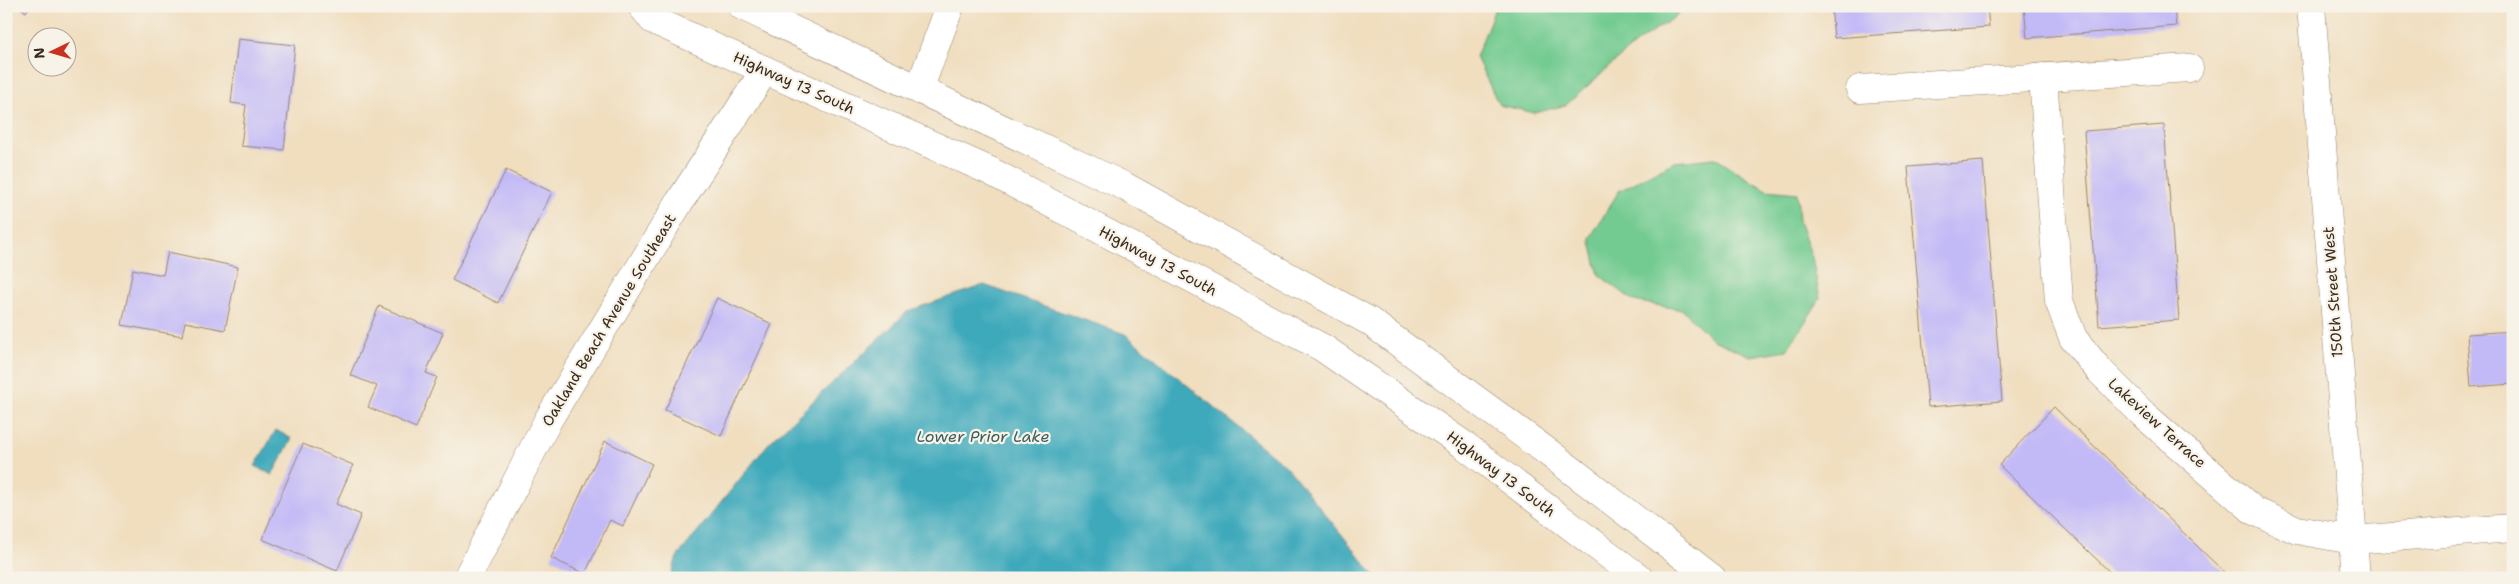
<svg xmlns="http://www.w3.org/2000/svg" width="2519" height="584" viewBox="0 0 2519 584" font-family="'Shantell Sans',sans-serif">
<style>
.green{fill:#73cb91;stroke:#577a58}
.water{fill:#3ca9bb;stroke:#3c6a6c}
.building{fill:#c2b9f7}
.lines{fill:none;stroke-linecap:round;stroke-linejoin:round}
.minor-casing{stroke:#96846e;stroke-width:29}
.tertiary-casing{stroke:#96846e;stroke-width:29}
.primary-casing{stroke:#96846e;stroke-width:29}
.minor{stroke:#fff;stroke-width:28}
.tertiary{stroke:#fff;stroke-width:28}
.primary{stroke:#fff;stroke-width:28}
.labels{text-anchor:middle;stroke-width:4.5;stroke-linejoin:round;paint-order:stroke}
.street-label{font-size:15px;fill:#3b2a1e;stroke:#f7f3e8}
.water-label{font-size:16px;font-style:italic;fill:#3b5d5d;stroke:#f7f3e8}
</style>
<rect width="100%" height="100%" fill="#f7f3e8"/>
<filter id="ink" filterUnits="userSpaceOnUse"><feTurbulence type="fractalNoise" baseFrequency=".02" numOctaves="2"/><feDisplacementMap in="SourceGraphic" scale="10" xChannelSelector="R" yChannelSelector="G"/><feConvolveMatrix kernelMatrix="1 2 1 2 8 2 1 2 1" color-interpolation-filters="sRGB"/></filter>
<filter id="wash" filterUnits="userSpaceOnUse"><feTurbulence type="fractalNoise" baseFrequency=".0096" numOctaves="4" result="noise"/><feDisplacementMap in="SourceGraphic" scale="20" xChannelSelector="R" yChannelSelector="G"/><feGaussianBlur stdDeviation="1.12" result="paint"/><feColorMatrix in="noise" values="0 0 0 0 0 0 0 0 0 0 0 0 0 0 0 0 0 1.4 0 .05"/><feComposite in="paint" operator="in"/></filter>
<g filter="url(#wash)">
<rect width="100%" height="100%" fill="#f0debf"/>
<!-- green -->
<path class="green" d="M1496,6H1683L1675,17L1636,43L1566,105L1535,113L1499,105L1476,57Z
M1715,158L1766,190L1797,193L1799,221L1812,257L1820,299L1787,350L1751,356L1713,340L1683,310L1634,301L1599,275L1590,238L1619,191L1674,162Z"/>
<!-- water -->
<path class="water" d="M984,285L1125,334L1287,467L1377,578H670L677,557L769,443L908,311Z
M276,430L292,439L272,475L255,466Z"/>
<g id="blocks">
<!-- building -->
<path class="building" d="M19,6H30L26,12Z
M1831,6H1987L1989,27L1834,38Z
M2024,6H2174L2176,26L2027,38Z
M238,39L295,45L284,150L241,146L246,105L231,103Z
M2164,125L2179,320L2099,326L2084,131Z
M1983,161L2002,401L1928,407L1908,167Z
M506,170L552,192L498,303L452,280Z
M168,252L238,267L225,330L185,322L182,336L122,325L133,269L163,275Z
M717,298L772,324L721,436L665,410Z
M379,306L443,333L426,373L437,377L416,428L368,407L377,386L350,375Z
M2513,331V384L2471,387L2467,334Z
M2054,407L2228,576L2227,578H2116L1999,465Z
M605,441L652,464L623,526L610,520L585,574L551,558Z
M303,444L353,465L336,504L361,515L337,571L262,539Z"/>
</g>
</g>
<g filter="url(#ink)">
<use href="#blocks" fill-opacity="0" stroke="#96846e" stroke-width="1"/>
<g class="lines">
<!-- minor casing -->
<g class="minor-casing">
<path id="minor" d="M2043,77L2059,301L2073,338L2099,370L2144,415L2254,511L2297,530L2352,540L2513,528
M1860,89L2189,68
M919,90L950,6
M467,578L548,420L680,201L765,70"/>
</g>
<!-- tertiary casing -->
<g class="tertiary-casing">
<path id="tertiary" d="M2311,6L2356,578"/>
</g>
<!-- primary casing -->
<g class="primary-casing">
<path id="primary" d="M642,6L653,20L990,171L1323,348L1464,445L1639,578
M742,6L1124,186L1369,321L1553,456L1712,578"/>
</g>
<!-- minor -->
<use href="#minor" class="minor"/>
<!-- tertiary -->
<use href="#tertiary" class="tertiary"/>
<!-- primary -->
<use href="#primary" class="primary"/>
</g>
</g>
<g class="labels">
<!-- street labels -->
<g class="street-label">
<text transform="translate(794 83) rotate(24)" y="5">Highway 13 South</text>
<text transform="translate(1158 261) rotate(28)" y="5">Highway 13 South</text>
<text transform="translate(2333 292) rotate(-94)" y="5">150th Street West</text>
<text transform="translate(609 320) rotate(-59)" y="5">Oakland Beach Avenue Southeast</text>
<text transform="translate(2157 423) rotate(42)" y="5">Lakeview Terrace</text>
<text transform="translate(1501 474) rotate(37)" y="5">Highway 13 South</text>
</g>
<!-- water labels -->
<g class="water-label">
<text x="983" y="442">Lower Prior Lake</text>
</g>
</g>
<!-- margin -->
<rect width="2519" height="584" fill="none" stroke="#f7f3e8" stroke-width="25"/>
<!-- north arrow -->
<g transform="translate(52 52) rotate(265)"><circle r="24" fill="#f7f3e8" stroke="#aca397"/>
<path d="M0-4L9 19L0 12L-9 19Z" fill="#c8321e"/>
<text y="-8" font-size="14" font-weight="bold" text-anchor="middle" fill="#3b2a1e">N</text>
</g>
</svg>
